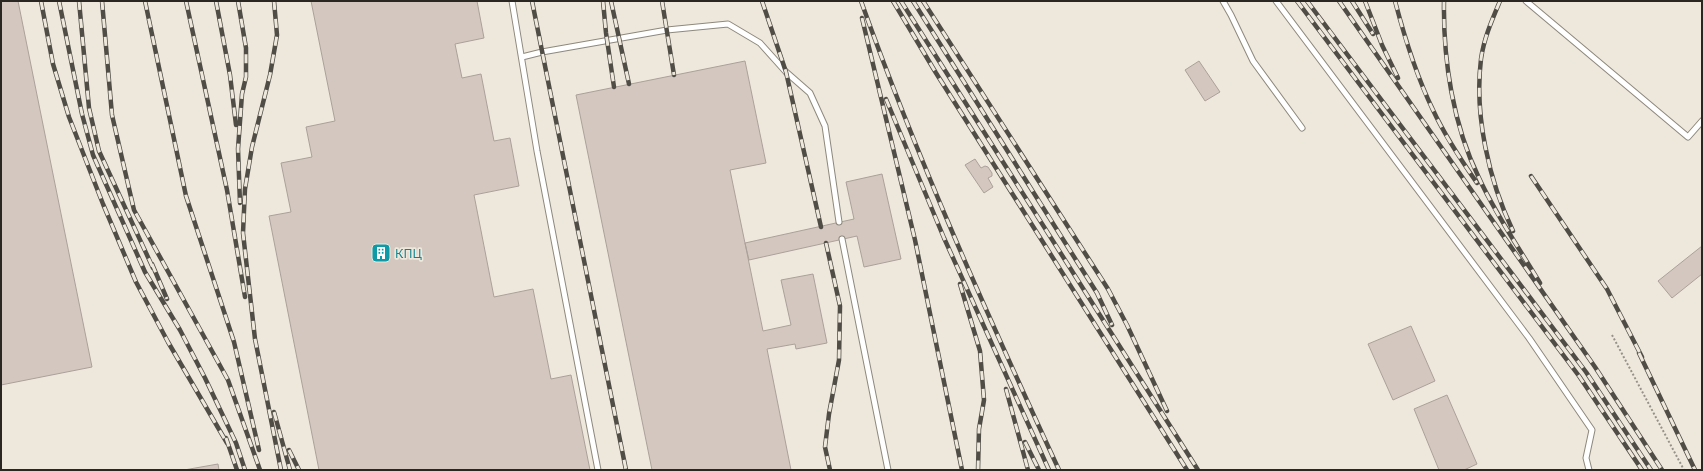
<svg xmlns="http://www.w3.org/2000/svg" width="1703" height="471" viewBox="0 0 1703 471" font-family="'IBM Plex Sans',sans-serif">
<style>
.building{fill:#d3c7bf;stroke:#aca19a}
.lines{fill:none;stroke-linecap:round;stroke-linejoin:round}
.lane-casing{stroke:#8e887d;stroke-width:7}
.path{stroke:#969189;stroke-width:2;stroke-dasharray:2 2;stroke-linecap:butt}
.lane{stroke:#fff;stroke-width:5}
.rail-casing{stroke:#504c46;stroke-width:4.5}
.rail{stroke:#eee8dc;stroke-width:3;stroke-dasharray:9;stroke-linecap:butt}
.labels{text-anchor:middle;stroke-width:3.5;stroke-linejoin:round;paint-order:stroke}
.culture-label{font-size:13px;fill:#0d838f;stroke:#eee8dc;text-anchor:start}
</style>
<rect width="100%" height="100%" fill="#eee8dc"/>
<!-- building -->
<path class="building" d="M1,1H18L92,367L1,385Z
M311,1H477L484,38L455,44L462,78L481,74L494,141L510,138L519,186L474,195L494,297L533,289L551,379L571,375L590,470H319L269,216L291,212L281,163L312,157L306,127L335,121Z
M745,61L766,163L730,170L763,331L791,325L781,280L813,274L827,343L796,349L795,344L767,349L791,470H652L576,95Z
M1199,61L1220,92L1205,101L1185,70Z
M975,159L981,168L985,166L988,167L992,173V176L988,178L993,187L984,193L965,165Z
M882,174L901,259L864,267L857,236L749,260L745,243L854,219L846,182Z
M1702,246V274L1672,298L1658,281Z
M1411,326L1435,381L1393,400L1368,344Z
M1447,395L1477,464L1464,470H1439L1414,409Z
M218,464L219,470H184Z"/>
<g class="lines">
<!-- lane casing -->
<g class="lane-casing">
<path id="lane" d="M512,1L537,151L598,470
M1223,1L1231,15L1253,61L1302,128
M1276,1L1529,338L1592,430L1586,458L1589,470
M1526,1L1688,137L1702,121
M522,57L542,52L667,30L728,24L760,43L786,72L810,93L825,126L839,222
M842,239L888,470"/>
</g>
<!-- path -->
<path class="path" d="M1612,335L1684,470"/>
<!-- lane -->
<use href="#lane" class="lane"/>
<!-- rail casing -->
<g class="rail-casing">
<path id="rail" d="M41,1L53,64L69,117L103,204L136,282L168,342L227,443
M59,1L82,114L93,155L145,272L180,330L205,378L236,443L245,470
M79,1L89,108L99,151L153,268
M102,1L112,115L134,210L228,380L260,470
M145,1L186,196L234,342L259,450
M186,1L227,190L245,297
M216,1L230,75L236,125
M238,1L246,48V77L242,94L238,149L240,203
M274,1L277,35L270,75L252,147L245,189L243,233L255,339L281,470
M532,1L626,470
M603,1L606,33L614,87
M611,1L629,84
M662,1L674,75
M762,1L786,72L821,227
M861,1C918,161 988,316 1059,470
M893,1L936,73L1187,470
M901,1L1198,470
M913,1L1076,260L1097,293L1112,325
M923,1L1108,289L1127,325L1167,411
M1297,1L1579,376L1642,470
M1307,1L1586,372L1651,470
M1339,1L1595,367L1662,470
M1352,1L1373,34
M1365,1L1382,45L1398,78
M1395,1C1405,39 1416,75 1433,110C1445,136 1461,160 1477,183
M1444,1C1443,60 1453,125 1479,178C1496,215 1519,248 1540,283
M1500,1C1492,20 1484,38 1481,59C1474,115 1489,181 1513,231
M862,18L915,240L962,470
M886,99L944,238L1049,470
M1531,176L1607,289L1642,357
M826,243L840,306L839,360L829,414L825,447L830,470
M152,264L167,299
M960,284L980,351L984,400L979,429L978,470
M1639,353L1695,470
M1006,389L1028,470
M274,412L290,470
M226,438L237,470
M1025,442L1039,470
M289,450L299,470"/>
</g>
<!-- rail -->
<use href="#rail" class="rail"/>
</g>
<!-- icons -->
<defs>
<g id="building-square" transform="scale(1)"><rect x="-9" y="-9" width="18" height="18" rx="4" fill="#0f9aa8" stroke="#eee8dc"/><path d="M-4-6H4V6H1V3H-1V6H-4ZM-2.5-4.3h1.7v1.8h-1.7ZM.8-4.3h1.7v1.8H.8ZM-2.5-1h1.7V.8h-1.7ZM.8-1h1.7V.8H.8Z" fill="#fff"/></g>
</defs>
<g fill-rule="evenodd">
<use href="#building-square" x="381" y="253"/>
</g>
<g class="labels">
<!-- culture labels -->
<g class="culture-label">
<text x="395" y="258">КПЦ</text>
</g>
</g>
<!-- border -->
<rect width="1703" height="471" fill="none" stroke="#2a2723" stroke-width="4"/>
</svg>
